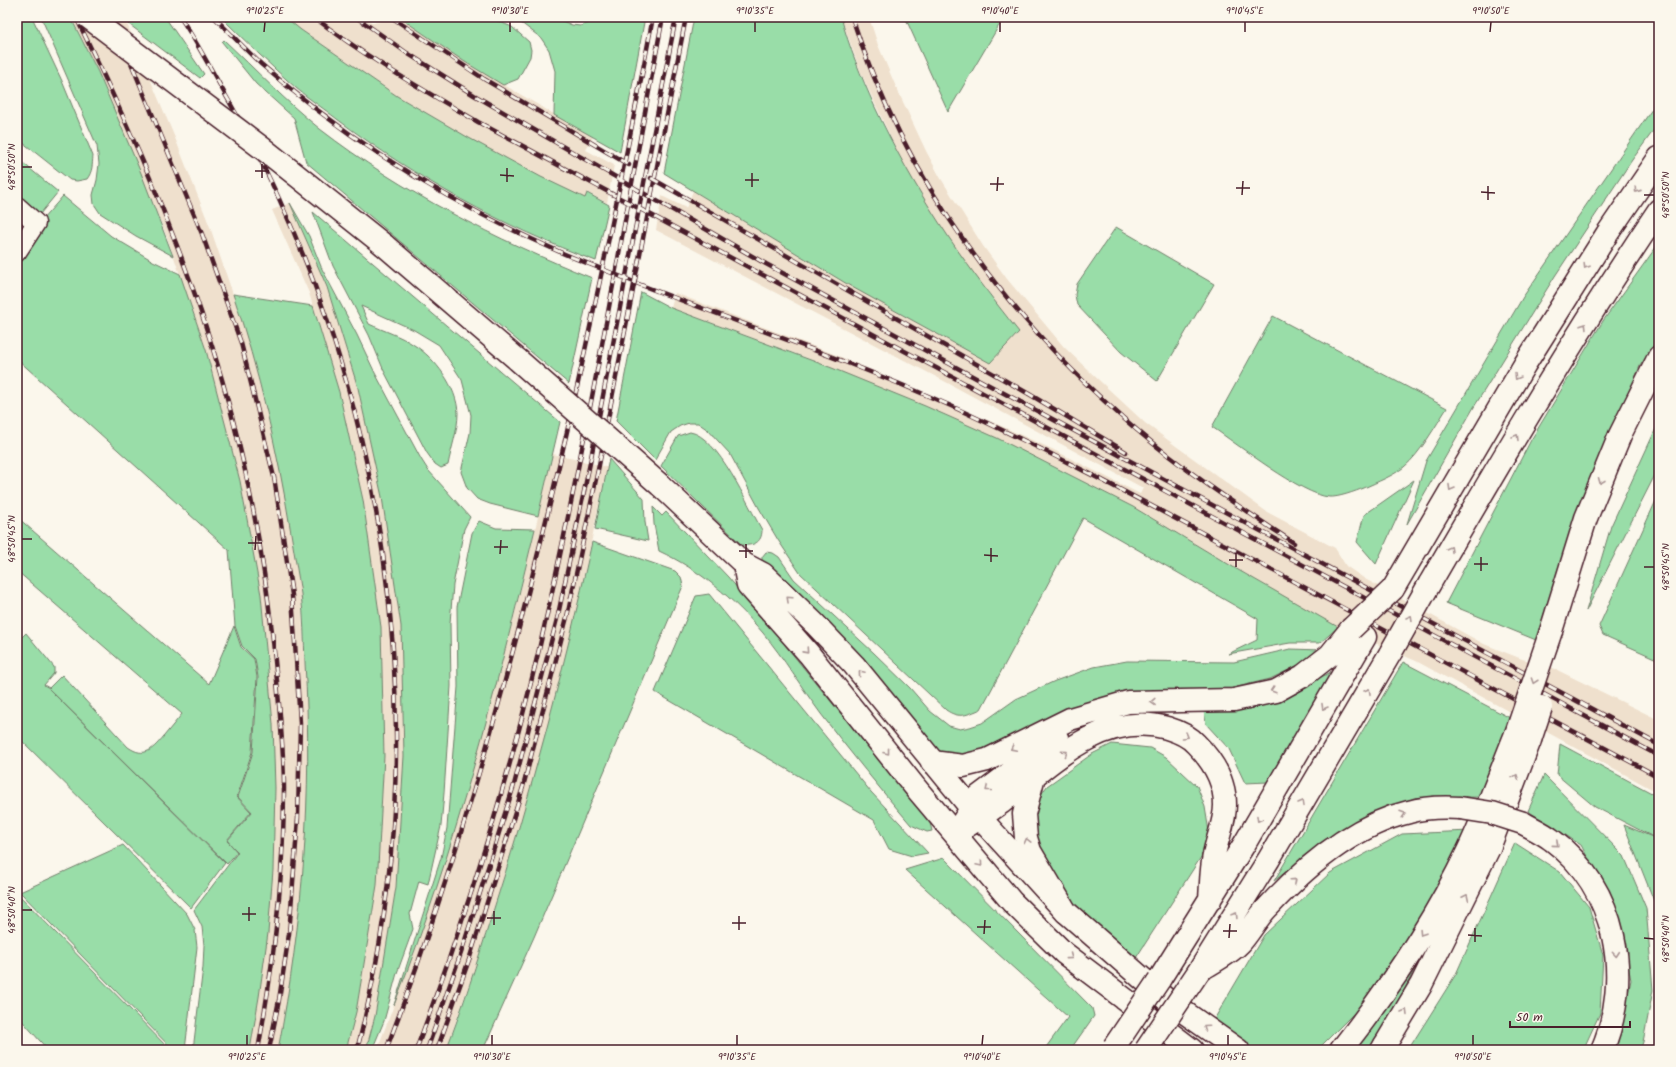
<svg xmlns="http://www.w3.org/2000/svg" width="1676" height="1067" viewBox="0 0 1676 1067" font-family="Kalam,sans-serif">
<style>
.built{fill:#efe0cd}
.green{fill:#99dda8;stroke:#727e6a}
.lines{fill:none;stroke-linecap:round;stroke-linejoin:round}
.street-casing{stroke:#4a1f2b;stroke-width:21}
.secondary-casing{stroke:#4a1f2b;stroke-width:25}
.highway-casing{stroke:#4a1f2b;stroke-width:25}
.street{stroke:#fbf7ec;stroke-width:18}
.secondary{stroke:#fbf7ec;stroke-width:22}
.highway{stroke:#fbf7ec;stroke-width:22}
.rail-casing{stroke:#4a1f2b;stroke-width:4.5}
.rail{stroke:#fbf7ec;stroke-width:3;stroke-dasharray:9;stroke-linecap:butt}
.secondary-bridge-casing{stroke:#4a1f2b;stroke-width:25;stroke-linecap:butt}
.highway-bridge-casing{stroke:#4a1f2b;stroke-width:25;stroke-linecap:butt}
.secondary-bridge{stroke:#fbf7ec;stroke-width:22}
.highway-bridge{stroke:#fbf7ec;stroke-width:22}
.oneway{stroke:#ab9695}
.ticks{fill:none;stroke:#4a1f2b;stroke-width:1.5}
.neatline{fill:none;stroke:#4a1f2b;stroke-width:1.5}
.ticks-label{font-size:10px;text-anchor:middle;fill:#4a1f2b}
</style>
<rect width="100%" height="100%" fill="#fbf7ec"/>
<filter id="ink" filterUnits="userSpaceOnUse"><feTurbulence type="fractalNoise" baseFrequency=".025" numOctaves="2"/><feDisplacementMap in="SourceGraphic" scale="8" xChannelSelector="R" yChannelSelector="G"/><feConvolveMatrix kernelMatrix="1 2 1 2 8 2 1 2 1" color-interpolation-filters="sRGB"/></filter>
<g filter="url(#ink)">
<!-- built -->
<path class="built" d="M71,17H124L175,138L210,227L249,341L282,476L301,594L308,723L307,819L303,873L297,935L287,1001L278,1050H250L259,997L273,870L275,788L273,724L261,595L240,481L206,350L167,237L98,72Z
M285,17H365L373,23L380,21L375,17H399L465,62L593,137L586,150L614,165L607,203L588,193L585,198L541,177L469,138L397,96L301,30Z
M841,17H869L878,45L896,87L926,151L940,177L983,246L1007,279L1064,347L1087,369L1145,423L1176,446L1267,512L1335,548L1346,566L1365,579L1484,644L1522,659L1547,665L1659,720V793L1416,661L1329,623L1233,567L1133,507L1047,463L925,406L804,357L671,308L675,293L836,355L1001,426L1052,449L1140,494L1143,488L944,381L656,230L662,196L686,208L693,191L852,287L990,363L1019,332L962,259L937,222L902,162L861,73Z
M290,203L327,287L358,388L382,497L401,626L404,756L396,887L375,1016L366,1050H346L356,1012L377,885L384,756L381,627L363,500L339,392L309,293L272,210Z
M553,454L607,467L575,619L531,790L478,959L446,1050H377L415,949L447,853L468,784L517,605Z"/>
<!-- green -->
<path class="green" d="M17,17H32L62,81L93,156C92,165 93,171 87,179L77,181L70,180L17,138Z
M41,17H68L72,20L98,72L141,173L173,256L136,236L100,213L94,204L93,195L97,180L99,164L97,146Z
M127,17H165L204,74L200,78L126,22L125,19Z
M221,17H285L301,30L397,96L469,138L541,177L585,198L587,193L609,205L596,261C503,227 416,178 337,119C323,108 309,99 296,88C270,65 245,41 221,17Z
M399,17H479L493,19L512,27L529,42L531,50L530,57L518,79L503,85L465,62Z
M510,17H553L572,25L580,26L589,23L597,17H645L620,152L554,115L555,71L549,50L541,38L516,19Z
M694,17H841C849,47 861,76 874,105C913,189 961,260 1019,332L990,363L852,287L664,173Z
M905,17H1004L948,112Z
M224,40C256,70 286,102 320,129C403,193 495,239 592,278L569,384L306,162L294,118L256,84L222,42Z
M1659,99V123L1632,160L1555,276L1474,407L1407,524L1426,461L1523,297Z
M17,158L58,192L40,214L17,194Z
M63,196L111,236L153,261L180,274L206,350L240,481L261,595L273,724L275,788L273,870L268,933L259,997L250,1050H193L203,967L204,945L202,927L194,910L238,852L227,841L252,812L238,797L253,752L258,677L255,659L242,646L235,626L229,550L17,359V259L42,220Z
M290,203L309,236L322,269L357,335L375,373L421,459L428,470L470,517L464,529L453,585L450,623L451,686L444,793L441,826L428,884L419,881L410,914L413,929L397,973L384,1021L372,1050H366L375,1016L396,887L404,756L401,626L382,497L358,388L327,287Z
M313,212L560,422L538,516L490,504L477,499L467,488L461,472L470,433L471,415L462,380L439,345L414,330L361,306L369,324C384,331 401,336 414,345C435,358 457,387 458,413C458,430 451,449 448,465L441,468L435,464L427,453L384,371L369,335L333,266Z
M1116,227L1214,284L1157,381L1121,352L1077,305L1075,295L1077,284Z
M1659,243V337L1640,366L1576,514L1536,640L1446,603L1531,440L1603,321Z
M641,292L671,308L832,368L925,406L997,438L1133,507L1233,567L1338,627L1320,643H1290L1228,654L1257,640L1258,619L1083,518L981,709C967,715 959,719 946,710L800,573L778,540L759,508L730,454L708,430L698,423H689L680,426L671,432L655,460L616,421Z
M233,294L313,306L339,392L363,500L381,627L384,756L377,885L356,1012L346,1050H278C303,921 313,794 305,663C304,640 304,617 301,594C298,573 294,553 291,533C278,452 259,371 233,294Z
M1273,316L1447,408C1436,425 1420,454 1404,467C1393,476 1377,482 1364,488C1356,491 1338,498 1329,497C1302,495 1237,444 1212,427Z
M1659,422V467L1586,611L1611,526Z
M690,432C718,436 748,506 762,530C762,543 753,546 742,545L661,466L678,436Z
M609,459L644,499L645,522L648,541L595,529Z
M1414,480L1376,564L1357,542L1364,515Z
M1659,494V660L1603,635L1599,626Z
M653,507L662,516L666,512L728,577L763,618L930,823L932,831L927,832L911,825C880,789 850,752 821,714C801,687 784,658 763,633C733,598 700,570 659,551L654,524Z
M17,517L209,684L234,626L241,647L254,659L257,677L252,752L237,797L251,812L227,840L237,852L227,864L49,689L225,863L191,908L17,736V642L26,633L54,667V673L44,685L49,688L62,675L128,747C145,759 153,749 164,736C170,729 176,721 182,714L17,571Z
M479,521L496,528L535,529C496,690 455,852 394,1005L441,858L447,828L458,687L457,607L472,533Z
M592,542L675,571L681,577L683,586L534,937L483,1050H446C463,1007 477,962 491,918C531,794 564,669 592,542Z
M766,552L773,553L779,557L794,579L874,653L910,688L930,711L949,726L960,729L970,727L982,723L1016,699L1055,681L1094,667L1127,661L1234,662L1290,649L1321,650L1301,664L1270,679L1225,690L1157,691L968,757L946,755L936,750L762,562V557Z
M709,594L871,792L928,853L912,856L889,849L874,820L655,692L696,596Z
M1403,662L1512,719L1481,797L1414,798L1333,836L1274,881Z
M1331,672V678L1268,782L1245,783L1229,749L1206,724L1204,711L1295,691Z
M1112,744L1150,748L1166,757L1197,786L1205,807L1209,832L1201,857L1134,961L1076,911L1043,865L1032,812L1038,799L1047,786L1092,754Z
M1560,744L1659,797V927L1656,906L1624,825L1657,839L1595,807L1557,775Z
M1544,775L1624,856L1646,908L1653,990L1643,1042L1640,1050H1616L1631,980L1618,915L1581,845L1528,811Z
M1470,831L1455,864L1361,1006L1317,1050H1251L1212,1023L1264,935L1330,873L1402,834Z
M1515,843L1560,872L1589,907L1603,955L1600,1013L1583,1050H1408L1456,974Z
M123,845L187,914L195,930L197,947L185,1050H173L20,892Z
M944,858L1092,1008L1094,1016L1070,1050H1044L1068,1017L905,870Z
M17,893L170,1050H48L17,1015Z
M1453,893L1394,1010L1370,1050H1349Z"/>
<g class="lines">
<!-- street casing -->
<g class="street-casing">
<path id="street" d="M17,206L36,223L17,252"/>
</g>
<!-- secondary casing -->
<g class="secondary-casing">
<path id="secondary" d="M384,245L518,360
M660,485L744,564L763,574L815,624L854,665L971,808L1066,912L1167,1000L1238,1050
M744,564L748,585L809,654L915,787L1012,902L1064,953L1192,1050
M1551,631L1586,518L1620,435L1659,357
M1341,1050C1388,990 1435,920 1468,851C1486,813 1500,773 1516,734
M1382,1050L1421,985L1489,848L1530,740"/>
</g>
<!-- highway casing -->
<g class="highway-casing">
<path id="highway" d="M1430,583C1503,457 1577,331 1659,210
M1393,589L1525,364L1607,234L1659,158
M932,762L963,766L987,760L1070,719L1128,702L1234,700L1276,691L1303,676L1330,655L1351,629
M1034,776L1024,814L1026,838L1030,851L1066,912
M1523,823C1532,828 1543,833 1552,840C1617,888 1633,978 1602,1050
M959,828L979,796L1057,738
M956,833C971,824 986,814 1001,803C1048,766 1101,710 1167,728C1177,731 1189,736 1196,744C1213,761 1225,781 1225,805C1225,823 1217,838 1214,855C1211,870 1211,886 1210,900
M1205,967C1216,960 1231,953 1240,943C1250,932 1257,918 1268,907C1305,867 1354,825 1409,812C1426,807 1443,807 1460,808
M1199,971L1269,859L1391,652
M1159,980L1245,843L1365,637
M1384,1050L1385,1045"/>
</g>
<!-- street -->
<use href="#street" class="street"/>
<!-- secondary -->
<use href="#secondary" class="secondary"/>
<!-- highway -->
<use href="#highway" class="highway"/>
<!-- rail casing -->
<g class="rail-casing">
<path id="rail" d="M76,17C110,88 144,159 172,233C229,376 264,528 277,681C280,717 284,753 284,788C284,876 274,963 258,1050
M112,17L202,234L241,343L274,477L292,595L300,723L298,818L289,934L279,1000L269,1050
M180,17C195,39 208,64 221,87C389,374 440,728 357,1050
M214,17C230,33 245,49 261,64C350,142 451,204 560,252C585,263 611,272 636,283C741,324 848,360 951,406C1056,454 1157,509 1259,563C1393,634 1526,706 1659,777
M314,17C365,57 422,89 478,122L1659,756
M356,17L407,53L474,95L766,264L987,384L1378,594
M391,17L484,79L629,165
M852,17C904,179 1008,320 1137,430C1186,472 1240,507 1294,543
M651,178L1029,394L1126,452
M1374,592L1659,745
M386,1050C467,839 524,621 574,401C602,273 629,145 653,17
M416,1050C470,907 515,759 548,610C592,413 625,215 663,17
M427,1050L461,953L514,785L558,615L590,463L676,17
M437,1050L470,957L523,787L567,617L599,465L686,17"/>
</g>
<!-- rail -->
<use href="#rail" class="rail"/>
<!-- secondary-bridge casing -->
<g class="secondary-bridge-casing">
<path id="secondary-bridge" d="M88,17L266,151L384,245
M518,360L660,485
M1516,734L1551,631
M1530,740L1541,707"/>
</g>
<!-- highway-bridge casing -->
<g class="highway-bridge-casing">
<path id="highway-bridge" d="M1351,629L1393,589
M1391,652L1430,583
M1460,808L1492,813L1523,823
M1114,1047L1159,980
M1146,1050L1199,971"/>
</g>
<!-- secondary-bridge -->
<use href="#secondary-bridge" class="secondary-bridge"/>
<!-- highway-bridge -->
<use href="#highway-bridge" class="highway-bridge"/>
</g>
<!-- one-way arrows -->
<defs><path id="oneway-chevron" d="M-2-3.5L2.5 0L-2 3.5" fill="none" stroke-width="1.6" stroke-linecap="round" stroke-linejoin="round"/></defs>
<g class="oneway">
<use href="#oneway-chevron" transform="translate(1637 190) rotate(125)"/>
<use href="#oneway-chevron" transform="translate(1586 266) rotate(122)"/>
<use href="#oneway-chevron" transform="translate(1584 326) rotate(-58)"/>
<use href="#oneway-chevron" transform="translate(1517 377) rotate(121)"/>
<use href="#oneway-chevron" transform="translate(1516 437) rotate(-59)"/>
<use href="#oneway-chevron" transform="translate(1601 481) rotate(112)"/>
<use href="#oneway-chevron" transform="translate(1451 488) rotate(120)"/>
<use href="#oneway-chevron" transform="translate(1450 549) rotate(-60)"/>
<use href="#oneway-chevron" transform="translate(789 599) rotate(-137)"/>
<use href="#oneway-chevron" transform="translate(1410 618) rotate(-60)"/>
<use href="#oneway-chevron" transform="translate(806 651) rotate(48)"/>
<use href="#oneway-chevron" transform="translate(861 673) rotate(-130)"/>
<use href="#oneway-chevron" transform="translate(1534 681) rotate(109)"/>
<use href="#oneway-chevron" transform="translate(1273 690) rotate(162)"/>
<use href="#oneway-chevron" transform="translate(1368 691) rotate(-60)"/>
<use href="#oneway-chevron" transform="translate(1153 702) rotate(178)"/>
<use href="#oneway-chevron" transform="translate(1324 707) rotate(120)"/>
<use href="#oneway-chevron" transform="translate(1186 736) rotate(30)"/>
<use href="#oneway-chevron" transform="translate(1013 748) rotate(154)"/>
<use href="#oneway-chevron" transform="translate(887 752) rotate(52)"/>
<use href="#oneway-chevron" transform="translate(1065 753) rotate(-34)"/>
<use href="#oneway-chevron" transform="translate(1516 777) rotate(-69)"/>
<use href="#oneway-chevron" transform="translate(988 789) rotate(141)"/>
<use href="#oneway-chevron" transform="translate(1302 803) rotate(-60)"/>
<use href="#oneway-chevron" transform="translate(1403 814) rotate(-18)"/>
<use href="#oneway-chevron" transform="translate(1259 819) rotate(120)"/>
<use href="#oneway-chevron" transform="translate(1027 841) rotate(-104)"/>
<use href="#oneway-chevron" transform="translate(1556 844) rotate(41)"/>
<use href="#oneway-chevron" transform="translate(980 864) rotate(50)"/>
<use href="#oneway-chevron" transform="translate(1294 881) rotate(-42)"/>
<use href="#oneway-chevron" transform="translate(1466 897) rotate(-64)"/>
<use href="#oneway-chevron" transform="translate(1235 915) rotate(-58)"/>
<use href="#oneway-chevron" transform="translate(1422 933) rotate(122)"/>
<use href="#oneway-chevron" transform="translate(1616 954) rotate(85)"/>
<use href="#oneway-chevron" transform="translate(1070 957) rotate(37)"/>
<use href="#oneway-chevron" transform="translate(1405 1012) rotate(-59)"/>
<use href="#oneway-chevron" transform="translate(1206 1027) rotate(-145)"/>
</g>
</g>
<!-- ticks -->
<path class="ticks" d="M264,32L265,22M510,32V22M755,32V22M1000,32V22M1245,32V22M1490,32L1491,22M22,167H32M255,171H269M500,175L514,176M262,178V164M745,180H759M507,182V168M990,184H1004M752,187V173M1236,188H1250M997,191L998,177M1481,192L1495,193M1242,195L1243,181M1644,195H1654M1488,200V186M22,539H32M248,543H262M494,547H508M255,550L256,536M739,551H753M500,554L501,540M984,555L998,556M746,558V544M1229,560H1243M991,562V548M1474,564H1488M1236,567V553M1644,567H1654M1481,571V557M22,910H32M242,914H256M487,918H501M249,921V907M732,923H746M494,925V911M977,927H991M739,930V916M1223,931H1237M984,934L985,920M1468,935L1482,936M1229,938L1230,924M1644,938L1654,939M1475,942V928M247,1045V1035M492,1045V1035M737,1045V1035M982,1045L983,1035M1228,1045V1035M1473,1045V1035"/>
<!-- margin -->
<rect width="1676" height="1067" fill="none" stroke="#fbf7ec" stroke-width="44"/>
<!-- scale -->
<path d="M1510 1021v6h120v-6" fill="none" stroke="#4a1f2b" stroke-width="2"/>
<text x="1516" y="1021" font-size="12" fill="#4a1f2b" stroke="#fbf7ec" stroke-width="3" paint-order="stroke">50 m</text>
<rect x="22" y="22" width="1632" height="1023" class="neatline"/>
<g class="ticks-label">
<text x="265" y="14">9°10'25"E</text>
<text x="510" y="14">9°10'30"E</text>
<text x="755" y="14">9°10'35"E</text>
<text x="1000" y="14">9°10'40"E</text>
<text x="1245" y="14">9°10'45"E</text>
<text x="1491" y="14">9°10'50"E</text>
<text transform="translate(11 167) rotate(-90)" y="4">48°50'50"N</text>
<text transform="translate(1665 195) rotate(-90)" y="4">48°50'50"N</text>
<text transform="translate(11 539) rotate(-90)" y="4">48°50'45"N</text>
<text transform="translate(1665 567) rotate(-90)" y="4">48°50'45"N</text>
<text transform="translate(11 910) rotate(-90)" y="4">48°50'40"N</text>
<text transform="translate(1665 939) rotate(-90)" y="4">48°50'40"N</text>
<text x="247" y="1060">9°10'25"E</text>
<text x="492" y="1060">9°10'30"E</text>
<text x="737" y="1060">9°10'35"E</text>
<text x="982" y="1060">9°10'40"E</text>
<text x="1228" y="1060">9°10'45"E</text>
<text x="1473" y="1060">9°10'50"E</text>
</g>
</svg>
